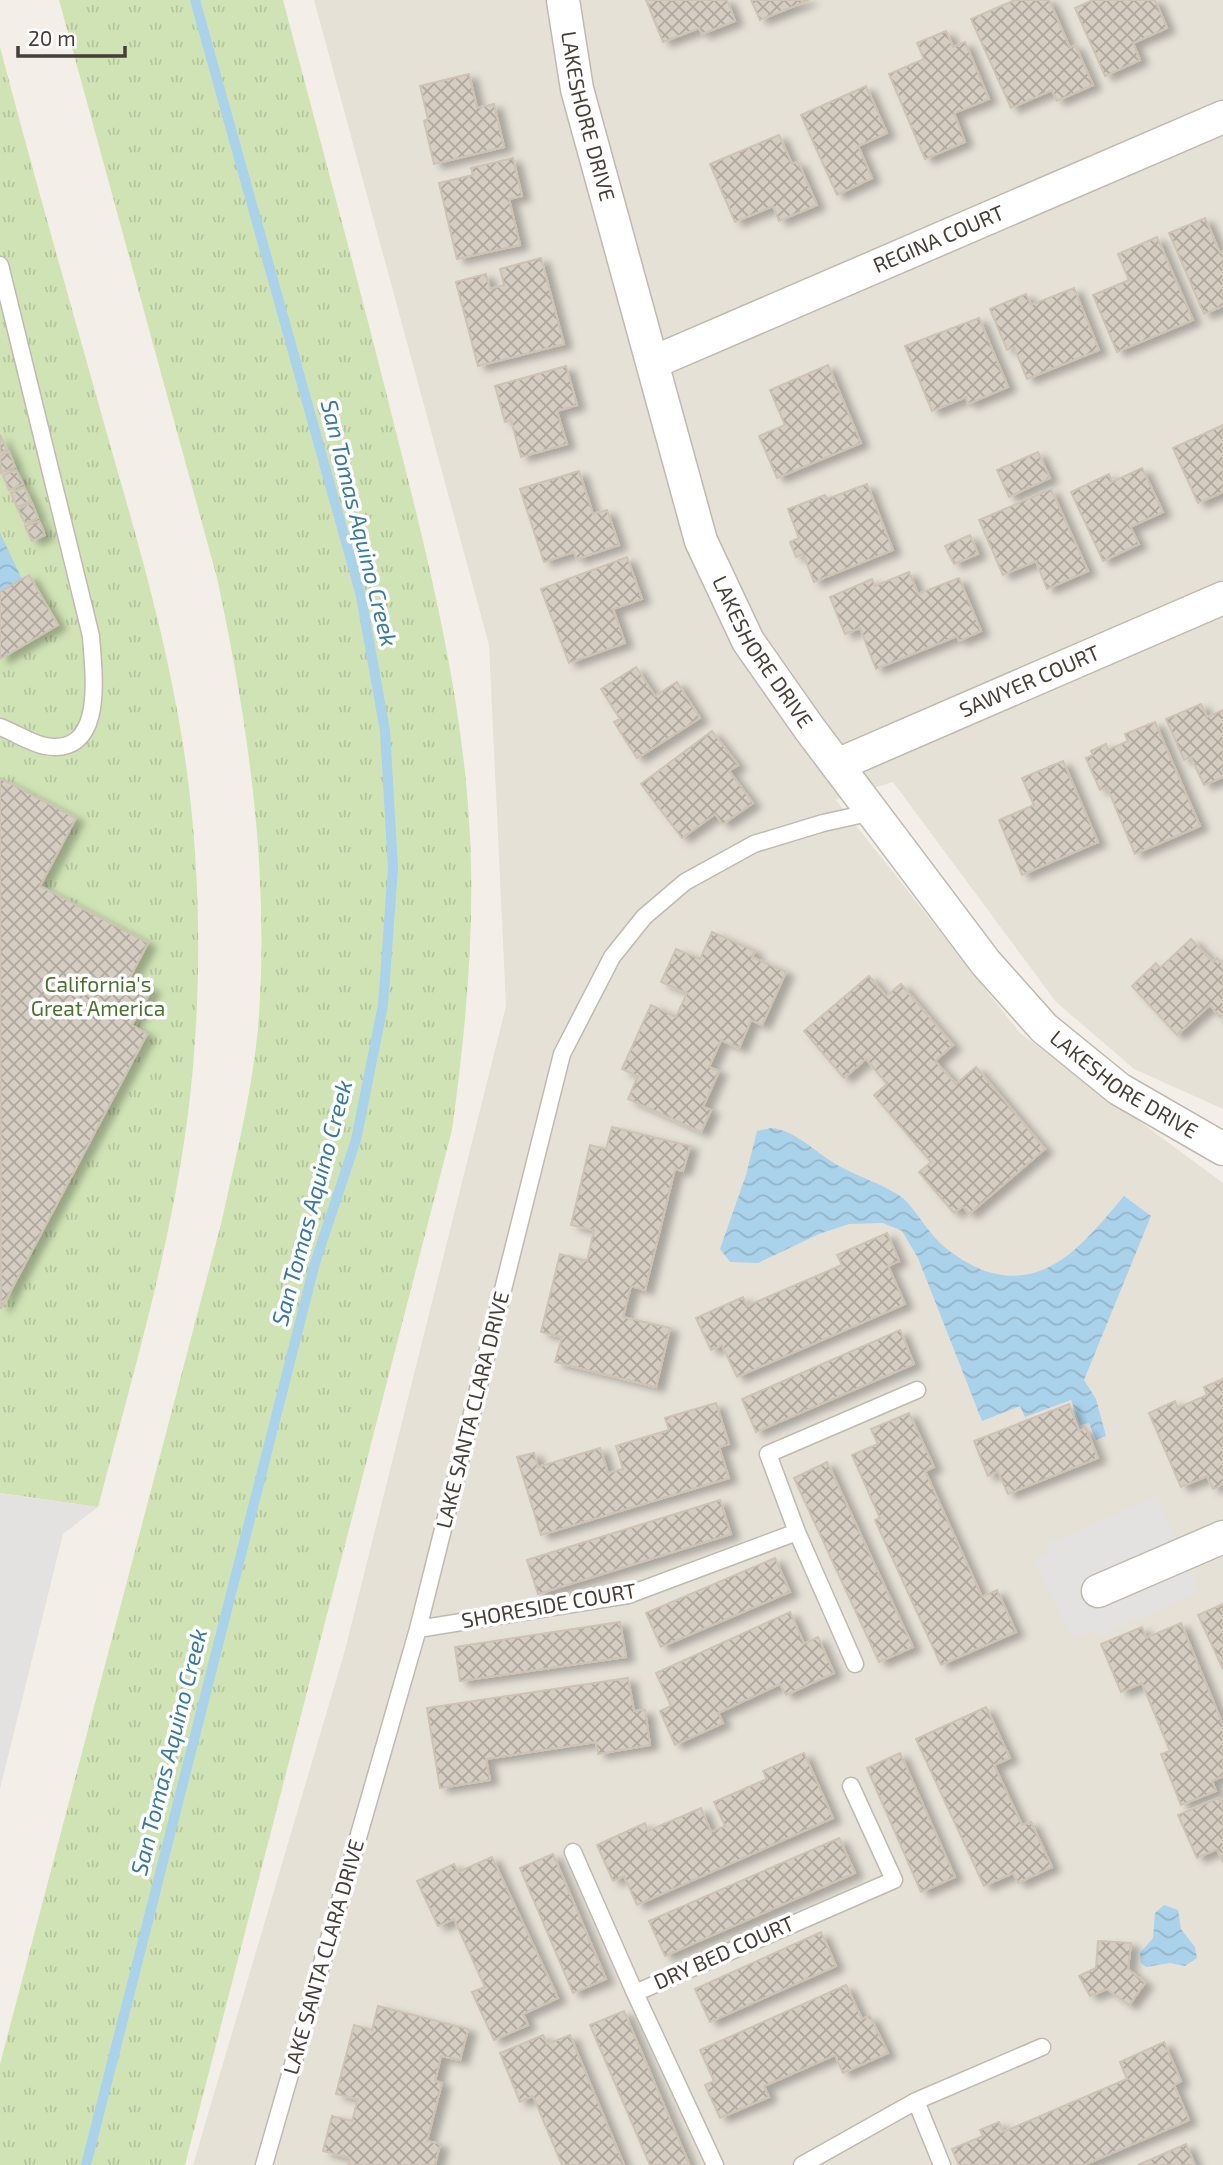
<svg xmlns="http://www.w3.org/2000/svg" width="1223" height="2165" viewBox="0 0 1223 2165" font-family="'Exo 2',sans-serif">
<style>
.residential{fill:#e6e1d7}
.grass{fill:url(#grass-tufts)}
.parking{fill:#e4e2e0}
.water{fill:url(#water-waves)}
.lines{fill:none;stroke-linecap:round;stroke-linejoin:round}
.stream{stroke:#aad2ea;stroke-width:10}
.building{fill:url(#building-cross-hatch);stroke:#cdc2b3;stroke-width:2;filter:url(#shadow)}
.service-casing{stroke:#c0b9af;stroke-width:19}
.minor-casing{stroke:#c0b9af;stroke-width:35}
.service{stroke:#fff;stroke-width:16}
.minor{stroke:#fff;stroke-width:32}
.labels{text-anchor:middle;stroke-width:7;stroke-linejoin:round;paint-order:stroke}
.street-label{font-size:21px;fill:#453f38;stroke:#fff}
.park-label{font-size:21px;fill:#4c7230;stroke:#fff}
.water-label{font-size:23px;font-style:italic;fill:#3879a0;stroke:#fff}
</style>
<defs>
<pattern id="grass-tufts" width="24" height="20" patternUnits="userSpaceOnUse" patternTransform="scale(1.75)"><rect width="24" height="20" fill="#d0e3b5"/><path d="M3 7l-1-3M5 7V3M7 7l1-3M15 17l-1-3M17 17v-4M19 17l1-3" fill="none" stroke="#b4c49c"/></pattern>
<pattern id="water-waves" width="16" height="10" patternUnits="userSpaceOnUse" patternTransform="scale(1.75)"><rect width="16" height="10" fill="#aad2ea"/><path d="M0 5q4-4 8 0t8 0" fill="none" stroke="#94b5c9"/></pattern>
<pattern id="building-cross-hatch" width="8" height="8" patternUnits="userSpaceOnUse" patternTransform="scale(1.75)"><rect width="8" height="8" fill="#d6cdc2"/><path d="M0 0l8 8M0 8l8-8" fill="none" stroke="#afa89f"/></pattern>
<filter id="shadow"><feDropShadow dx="8" dy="4.5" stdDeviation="3.5" flood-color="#0004"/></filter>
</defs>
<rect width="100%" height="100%" fill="#f3efe8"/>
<!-- residential -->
<path class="residential" d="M314,0H1223V1109L1134,1069L1056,1002L893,782L836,800L1020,1033L1223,1183V2165H193L345,1650L506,1006L489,645Z"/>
<!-- grass -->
<path class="grass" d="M59,0H283C321,144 360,287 396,432C432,573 468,718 471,865C473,954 464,1042 452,1130L185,2165H0V2064L221,1224C236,1155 254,1086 259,1015C269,868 248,722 217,578Z
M0,47C31,165 65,284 98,402C127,505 159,609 178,715C199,830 203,951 193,1067C180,1218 136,1362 98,1507L0,1493Z"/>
<!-- parking -->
<path class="parking" d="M0,1493L98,1507L63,1534L0,1789Z
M1156,1496L1199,1592L1100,1636L1094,1630L1073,1640L1033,1560L1049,1552L1048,1544Z"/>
<!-- water -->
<path class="water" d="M0,533L22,579L0,592Z
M771,1128C794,1130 812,1149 831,1161C849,1174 893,1187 906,1201C918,1214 927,1230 940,1243C951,1254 970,1265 985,1271C1049,1292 1087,1239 1124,1196L1151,1216L1084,1380L1096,1399L1106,1436L1096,1440L1089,1423L1080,1425L1071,1400L1025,1417L1020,1406L982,1421L918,1258L902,1231L883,1223L849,1224L819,1234L758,1263L730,1262L720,1249L746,1175L757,1131Z
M1164,1905L1178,1910L1181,1929L1195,1947L1197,1958L1185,1966L1170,1963L1146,1967L1141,1963L1140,1953L1153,1938L1155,1913Z"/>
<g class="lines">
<!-- stream -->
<path class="stream" d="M86,2165L315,1263L356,1140L383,1005L393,868L385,731L361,596L195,0"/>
</g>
<!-- building -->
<path class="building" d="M646,0H727L735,21L702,34L699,28L663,42Z
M751,0H809L760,20Z
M1015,0H1049L1070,48L1075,45L1093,85L1057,101L1052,90L1011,108L971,19Z
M1093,0H1155L1167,28L1133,43L1140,60L1105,76L1075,8Z
M946,31L953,47L965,42L989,99L954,113L965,142L925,159L889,74L924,59L917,43Z
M469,74L477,108L494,104L504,147L434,164L424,121L428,119L420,86Z
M866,86L887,133L858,146L872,178L837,195L801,115Z
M779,135L792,164L798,162L817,205L779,221L773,206L735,222L710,164Z
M513,158L522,196L509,199L520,245L457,259L439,183L473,175L471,168Z
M1205,218L1220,253L1223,251V306L1204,314L1169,233Z
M1157,237L1193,320L1117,352L1093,295L1129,280L1118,254Z
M541,258L564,344L478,366L456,282L486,274L490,289L504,285L500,269Z
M1074,288L1099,350L1027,379L1014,347L1007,350L990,309L1026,294L1031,305Z
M979,318L1008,387L968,404L966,397L932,411L905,346Z
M828,365L861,443L777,478L759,436L785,425L770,390Z
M566,366L577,405L557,411L567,444L521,457L511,420L505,422L495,386Z
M1223,425V492L1198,503L1173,448Z
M0,435L7,450L0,453Z
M9,452L15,467L1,473L0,456Z
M1038,452L1050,478L1009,497L997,470Z
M1142,468L1163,512L1130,527L1139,544L1103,561L1071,492L1109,474L1112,482Z
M16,470L23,484L9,490L3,475Z
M579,471L593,514L607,510L619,545L577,559L574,552L544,562L520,489Z
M867,484L893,550L814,582L803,554L796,557L790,542L799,538L788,509L825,495L827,499Z
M24,487L31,501L17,507L11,493Z
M1051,489L1088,571L1047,589L1036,561L1003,575L979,520Z
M32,503L38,518L25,523L18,509Z
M39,521L45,535L32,541L25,526Z
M970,535L978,554L954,564L945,546Z
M627,557L642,599L613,609L625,643L569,663L541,589Z
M909,572L918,594L959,578L981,631L959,641L957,636L876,669L860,628L845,634L830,597L872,579L875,586Z
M29,575L58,625L0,659V592Z
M636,667L655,696L677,682L700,718L637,758L614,722L620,719L601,689Z
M1201,704L1207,717L1223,710V777L1204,785L1191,757L1184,760L1166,719Z
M1155,722L1200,826L1135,854L1107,787L1100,790L1086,758L1093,755L1091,751L1106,744L1108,750L1128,741L1125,734Z
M712,731L738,765L729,771L753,803L723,824L715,814L682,838L641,784Z
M1063,761L1098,842L1022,875L999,820L1034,805L1022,778Z
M0,778L76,818L40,886L148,943L130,977L152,989L132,1025L147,1034L1,1309Z
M712,932L755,951L752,957L786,972L762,1025L751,1020L739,1048L721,1040L709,1067L719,1071L703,1107L711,1110L701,1132L628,1099L638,1076L622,1069L651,1005L676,1017L687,993L661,982L676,949L700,959Z
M1191,939L1213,962L1217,958L1223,965V1014L1220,1017L1210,1005L1177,1035L1132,986L1156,963L1160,968Z
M869,976L886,996L901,984L953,1045L935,1061L956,1084L976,1067L1045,1149L969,1214L963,1206L954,1213L919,1172L931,1162L874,1095L887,1084L866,1059L844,1078L804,1031Z
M612,1127L690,1146L683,1171L675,1169L645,1290L631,1286L623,1317L670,1328L656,1387L555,1362L562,1337L541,1332L560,1254L587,1261L594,1230L571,1225L590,1145L606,1149Z
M887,1233L899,1261L888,1266L905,1304L737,1377L722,1345L711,1350L696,1318L743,1297L747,1306L842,1265L837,1255Z
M900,1330L914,1364L756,1432L742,1399Z
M1223,1379V1484L1213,1489L1207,1476L1181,1487L1149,1413L1175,1401L1178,1408L1207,1395L1204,1387Z
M716,1403L729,1444L719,1447L729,1478L541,1535L517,1457L534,1453L538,1467L600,1448L608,1473L623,1469L616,1446L669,1430L665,1418Z
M1069,1404L1079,1431L1086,1428L1098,1458L1008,1494L998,1471L988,1476L974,1441Z
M909,1413L934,1467L925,1471L982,1597L997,1590L1016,1632L941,1665L875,1520L880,1518L852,1455L878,1444L871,1429Z
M827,1462L913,1647L879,1662L794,1478Z
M720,1500L731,1534L538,1594L527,1560Z
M775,1558L790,1592L661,1647L646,1613Z
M1223,1604V1669L1198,1615Z
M790,1612L804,1644L818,1637L834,1673L786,1695L780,1684L718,1713L723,1723L675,1745L660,1711L671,1706L656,1673Z
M620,1622L626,1657L460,1681L455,1647Z
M1181,1623L1223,1725V1776L1212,1781L1216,1791L1181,1805L1161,1754L1170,1751L1142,1683L1121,1692L1101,1644L1142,1627L1146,1638Z
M628,1678L634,1711L645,1710L650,1745L598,1754L596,1742L486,1759L490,1780L440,1788L427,1708Z
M986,1707L1010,1758L994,1765L1022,1825L1031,1822L1052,1867L1018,1883L1013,1873L984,1886L916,1739Z
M804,1753L833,1818L637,1905L624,1876L613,1881L597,1845L645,1823L648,1831L701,1808L711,1832L725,1826L714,1802L767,1779L763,1771Z
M900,1753L955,1877L921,1892L867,1768Z
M1218,1798L1223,1804V1862L1217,1849L1197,1858L1178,1815Z
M839,1838L855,1873L665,1956L649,1921Z
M553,1854L606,1979L573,1993L520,1868Z
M492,1857L558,1998L523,2014L528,2025L494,2040L472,1992L485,1987L454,1919L438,1926L417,1881L454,1864L458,1872Z
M821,1932L836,1966L710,2022L695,1989Z
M1098,1941L1131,1943L1128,1969L1145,1983L1129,2005L1107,1989L1090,1996L1079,1976L1096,1968Z
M846,1985L862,2019L870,2016L888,2053L843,2073L835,2055L764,2086L769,2097L720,2118L705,2085L714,2081L700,2050Z
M378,2006L468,2029L460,2060L441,2056L435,2081L442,2083L427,2141L440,2144L435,2165H348L350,2158L323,2151L332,2116L352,2121L358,2099L336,2094L354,2025L372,2030Z
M624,2011L689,2164L686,2165H650L590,2025Z
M543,2035L547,2044L570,2035L624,2165H562L533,2096L520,2102L500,2053Z
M1164,2042L1181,2081L1174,2085L1189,2120L1084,2165H959L952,2149L983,2136L980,2130L999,2122L1003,2132L1127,2079L1120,2062Z
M1186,2144L1195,2165H1138Z"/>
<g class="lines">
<!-- service casing -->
<g class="service-casing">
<path id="service" d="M0,265L91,636C93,671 107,757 45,746C30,743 14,732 0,727
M418,1629L628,1595L797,1532
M855,1664L797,1532L768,1454L917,1390
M573,1852L635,1993
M916,2101L942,2165
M264,2165L418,1629L562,1054L612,957L644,917L685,882L754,844L823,823L873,812
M715,2165L635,1993L894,1880L851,1786
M802,2165L916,2101L1042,2047"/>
</g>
<!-- minor casing -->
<g class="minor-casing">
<g id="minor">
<path id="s1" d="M563,0L577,89L701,541L748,641L809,728L986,963L1044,1028L1119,1089L1223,1149"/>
<path id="s2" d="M654,362L1223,117"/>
<path id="s3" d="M837,765L1223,598"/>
<path d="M1098,1591L1223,1537"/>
</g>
</g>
<!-- service -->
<use href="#service" class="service"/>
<!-- minor -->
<use href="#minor" class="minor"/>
</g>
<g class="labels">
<!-- street labels -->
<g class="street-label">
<text dy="7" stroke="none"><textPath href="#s1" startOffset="119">LAKESHORE DRIVE</textPath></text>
<text dy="7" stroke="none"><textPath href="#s2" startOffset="310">REGINA COURT</textPath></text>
<text dy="7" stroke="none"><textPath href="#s1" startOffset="686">LAKESHORE DRIVE</textPath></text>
<text dy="7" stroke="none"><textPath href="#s3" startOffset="210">SAWYER COURT</textPath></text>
<text dy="7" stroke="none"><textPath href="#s1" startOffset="1255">LAKESHORE DRIVE</textPath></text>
<text transform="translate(473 1410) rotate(-76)" y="7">LAKE SANTA CLARA DRIVE</text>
<text transform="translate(549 1606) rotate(-10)" y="7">SHORESIDE COURT</text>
<text transform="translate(724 1953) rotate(-24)" y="7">DRY BED COURT</text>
<text transform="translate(324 1957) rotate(-74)" y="7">LAKE SANTA CLARA DRIVE</text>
</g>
<!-- park labels -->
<g class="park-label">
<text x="98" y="992">California's<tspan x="98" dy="24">Great America</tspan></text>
</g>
<!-- water labels -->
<g class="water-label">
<text transform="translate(359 523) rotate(76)" y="8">San Tomas Aquino Creek</text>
<text transform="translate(312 1203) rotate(-75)" y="8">San Tomas Aquino Creek</text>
<text transform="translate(169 1752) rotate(-76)" y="8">San Tomas Aquino Creek</text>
</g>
</g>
<!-- scale -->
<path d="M18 46v10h107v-10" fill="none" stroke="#453f38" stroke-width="3.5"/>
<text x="28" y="46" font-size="21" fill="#453f38" stroke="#ffffff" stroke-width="5" paint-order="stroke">20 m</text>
</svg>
